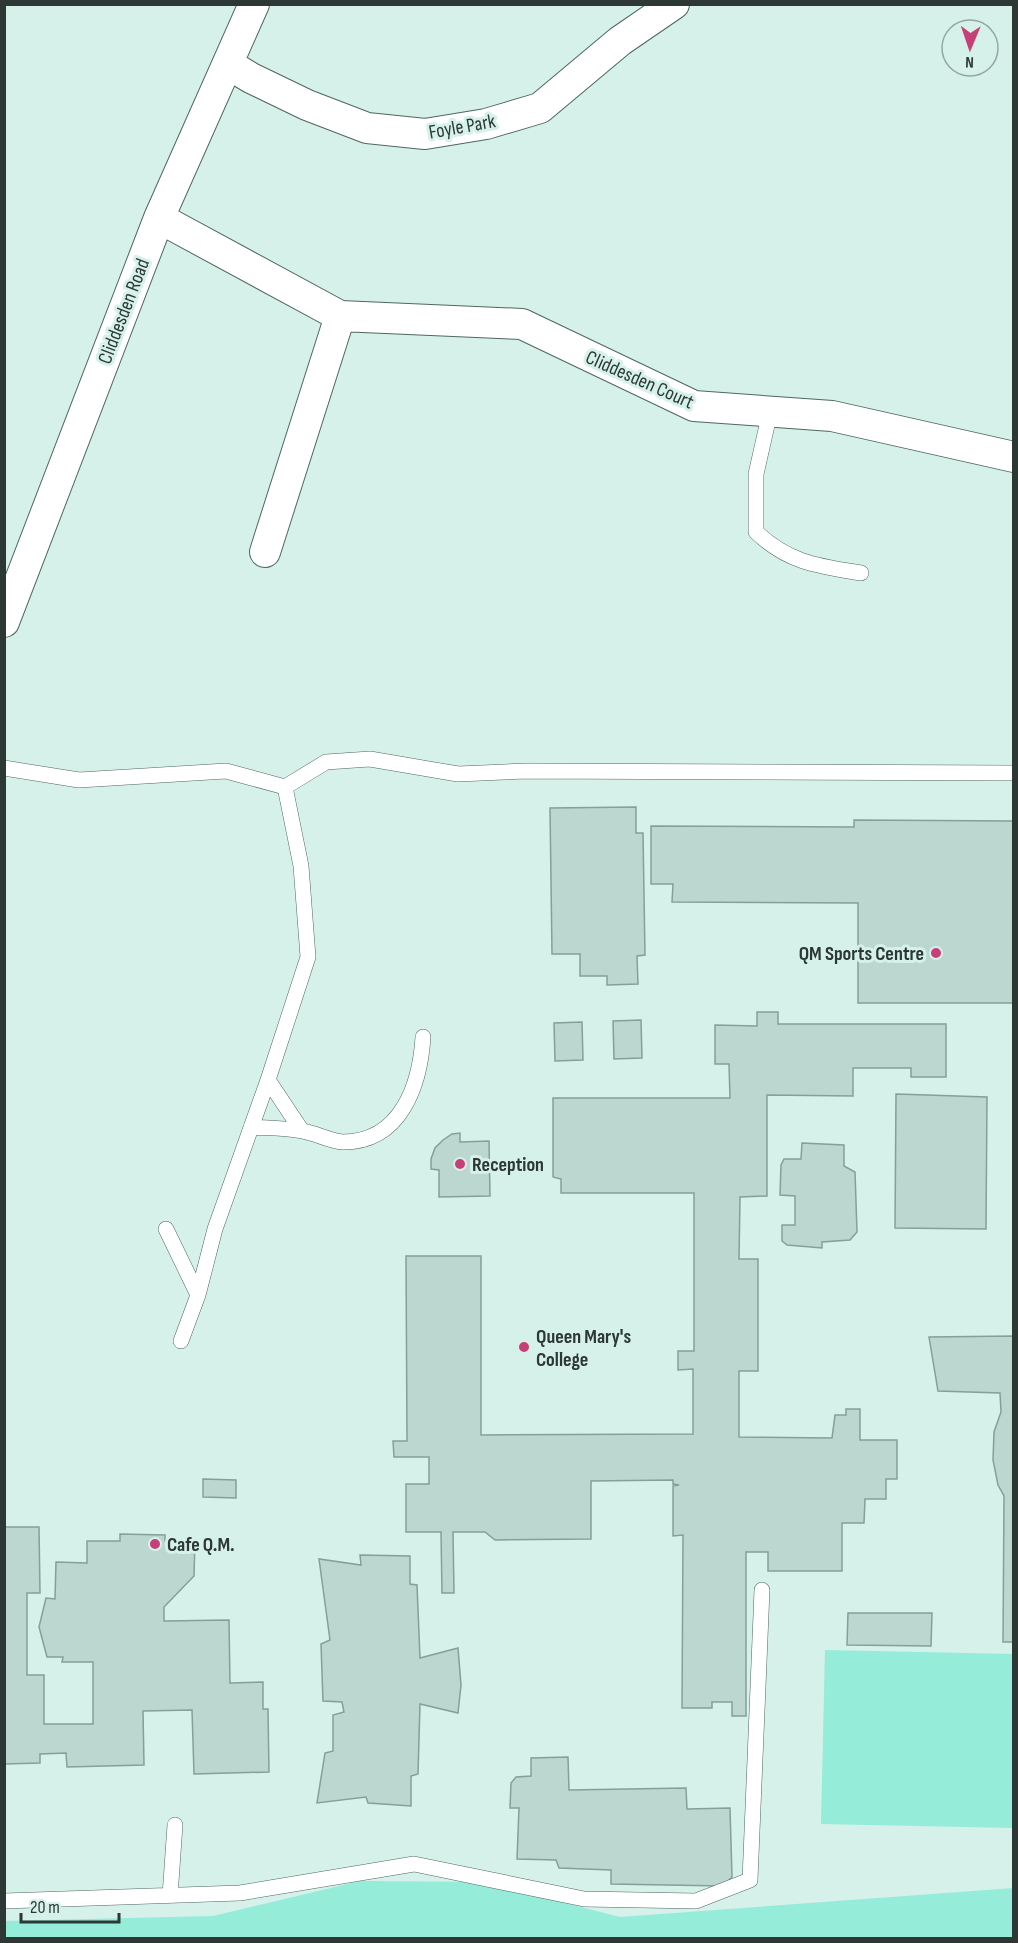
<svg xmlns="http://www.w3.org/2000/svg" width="1018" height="1943" viewBox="0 0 1018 1943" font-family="'Sofia Sans Condensed',sans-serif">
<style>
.green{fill:#94ecd9}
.building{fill:#bbd7d0;stroke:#859f99;stroke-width:1.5}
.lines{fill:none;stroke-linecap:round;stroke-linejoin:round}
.service-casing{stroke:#4f6761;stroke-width:16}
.minor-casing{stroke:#4f6761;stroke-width:32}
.service{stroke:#fff;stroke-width:15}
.minor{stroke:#fff;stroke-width:30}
.poi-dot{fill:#c83f78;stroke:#d5f1ea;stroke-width:2}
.labels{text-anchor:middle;stroke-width:6;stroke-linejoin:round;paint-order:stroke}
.street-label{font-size:20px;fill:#2d3835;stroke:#d5f1ea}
.poi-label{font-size:20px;font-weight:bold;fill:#2d3835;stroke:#d5f1ea;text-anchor:start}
</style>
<rect width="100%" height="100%" fill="#d5f1ea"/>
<!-- green -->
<path class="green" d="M825,1650L1013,1654V1828L821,1824Z
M360,1881L483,1882L620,1917L1014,1888L1013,1938H5L4,1921L213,1916Z"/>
<!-- building -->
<path class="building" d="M636,807V833H643L645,955L637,956L638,984L607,985V976H580V954H552L550,808Z
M854,820L1014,821V1003H858V903L672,902L673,884H651V826L854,827Z
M757,1012H778V1024H946V1077H911V1068H853V1096L767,1095V1196L740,1197L739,1259H758V1371H739V1437L832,1438L835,1415H846V1409H860V1440H897V1479H886V1499H865L864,1523H842V1571H768V1552H746V1716H732V1702H712V1708H682L683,1535L673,1536V1486L679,1485L673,1484V1480L591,1481V1539L495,1540L485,1532H453L454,1593H442L441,1532H406V1484H429V1457H394L393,1441H407L406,1256H481V1435L693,1434V1369L678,1370V1351H694V1193H561V1179L553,1177V1098H730L729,1064H715V1025L757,1026Z
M641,1020L642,1058L614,1059L613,1021Z
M582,1022L583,1060L555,1061L554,1023Z
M896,1094L987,1097L986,1229L895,1228Z
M460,1133V1142L489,1141L490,1196L439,1197V1170L431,1169V1159L435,1148L443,1140L452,1134Z
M802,1143L844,1145V1166L855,1172L857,1232L850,1240L822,1242V1248L787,1245L782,1241V1225H795V1196L780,1195L781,1165L784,1159H801Z
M1014,1336V1642H1003L1004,1496L998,1485L993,1460L994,1432L1001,1412L1000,1393L938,1391L929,1337Z
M203,1479L236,1480V1498L203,1497Z
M4,1527H39L40,1593H27V1675H44V1724H93V1662H62L63,1657H47L39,1627L46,1598L55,1599L56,1562L87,1563V1541H120V1534L165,1535V1541H195L194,1576L164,1607V1621L229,1620L230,1683L263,1682V1709H268L269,1772L194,1774L192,1710L143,1711L144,1765L67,1767L66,1753L40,1754V1763L4,1764Z
M360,1555L410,1556V1584L417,1585L420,1658L458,1648L461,1685L458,1713L420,1704L418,1774L411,1776V1806L368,1803L366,1797L317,1803L325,1753L333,1751V1715L344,1712L342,1702L323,1701L321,1644L330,1640L319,1559L361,1565Z
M848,1613H932L931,1646L847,1645Z
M568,1757L569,1790L686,1788L687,1809L730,1808L732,1877L723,1886L611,1884V1870L559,1868L556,1860L517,1859L519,1808H510L511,1783L516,1777L531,1776V1758Z"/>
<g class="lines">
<!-- service casing -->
<g class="service-casing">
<path id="service" d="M770,412L756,474V532C789,563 818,566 861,573
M4,768L79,780L226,771L285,787L326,762L370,759L458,774L526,771L1014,773
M268,1080L302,1131
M251,1127C268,1128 286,1128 302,1131C316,1133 329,1141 343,1142C401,1142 420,1085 423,1037
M166,1229L198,1295
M181,1341L198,1295L215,1229L268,1080L308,957L301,866L285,787
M170,1896L175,1825
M4,1901L240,1893L414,1864L584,1899L696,1901L750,1880L762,1590"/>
</g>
<!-- minor casing -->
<g class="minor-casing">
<path id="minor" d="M228,64L251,78L307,105L367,128L425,134L486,124L540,108L620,41L674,4
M159,218L340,316L522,324L694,406L832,416L1014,457
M265,552L340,316
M4,622L159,218L254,4"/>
</g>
<!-- service -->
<use href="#service" class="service"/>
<!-- minor -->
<use href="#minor" class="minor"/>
</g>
<!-- markers -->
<g class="poi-dot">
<circle cx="936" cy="953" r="6"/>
<circle cx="460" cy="1164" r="6"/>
<circle cx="524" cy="1347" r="6"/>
<circle cx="155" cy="1544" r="6"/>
</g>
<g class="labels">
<!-- street labels -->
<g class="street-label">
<text transform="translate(462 126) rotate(-10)" y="7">Foyle Park</text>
<text transform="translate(123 311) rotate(-69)" y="7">Cliddesden Road</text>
<text transform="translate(640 379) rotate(24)" y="7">Cliddesden Court</text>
</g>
<!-- poi labels -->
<g class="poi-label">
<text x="924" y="960" text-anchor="end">QM Sports Centre</text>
<text x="472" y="1171">Reception</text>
<text x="536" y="1343">Queen Mary's<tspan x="536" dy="23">College</tspan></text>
<text x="167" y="1551">Cafe Q.M.</text>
</g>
</g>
<!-- border -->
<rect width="1018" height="1943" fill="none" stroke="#2d3835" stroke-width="12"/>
<!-- north arrow -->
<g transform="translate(970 48) rotate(182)"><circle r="28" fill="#d5f1ea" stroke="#92a7a2" stroke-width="1.5"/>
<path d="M0-4.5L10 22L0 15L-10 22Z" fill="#c83f78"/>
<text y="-9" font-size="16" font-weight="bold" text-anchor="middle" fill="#2d3835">N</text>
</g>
<!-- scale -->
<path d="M21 1913v9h98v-9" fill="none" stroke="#2d3835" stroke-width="3"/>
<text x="30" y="1913" font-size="18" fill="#2d3835" stroke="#d5f1ea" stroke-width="4.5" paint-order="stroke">20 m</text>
</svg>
